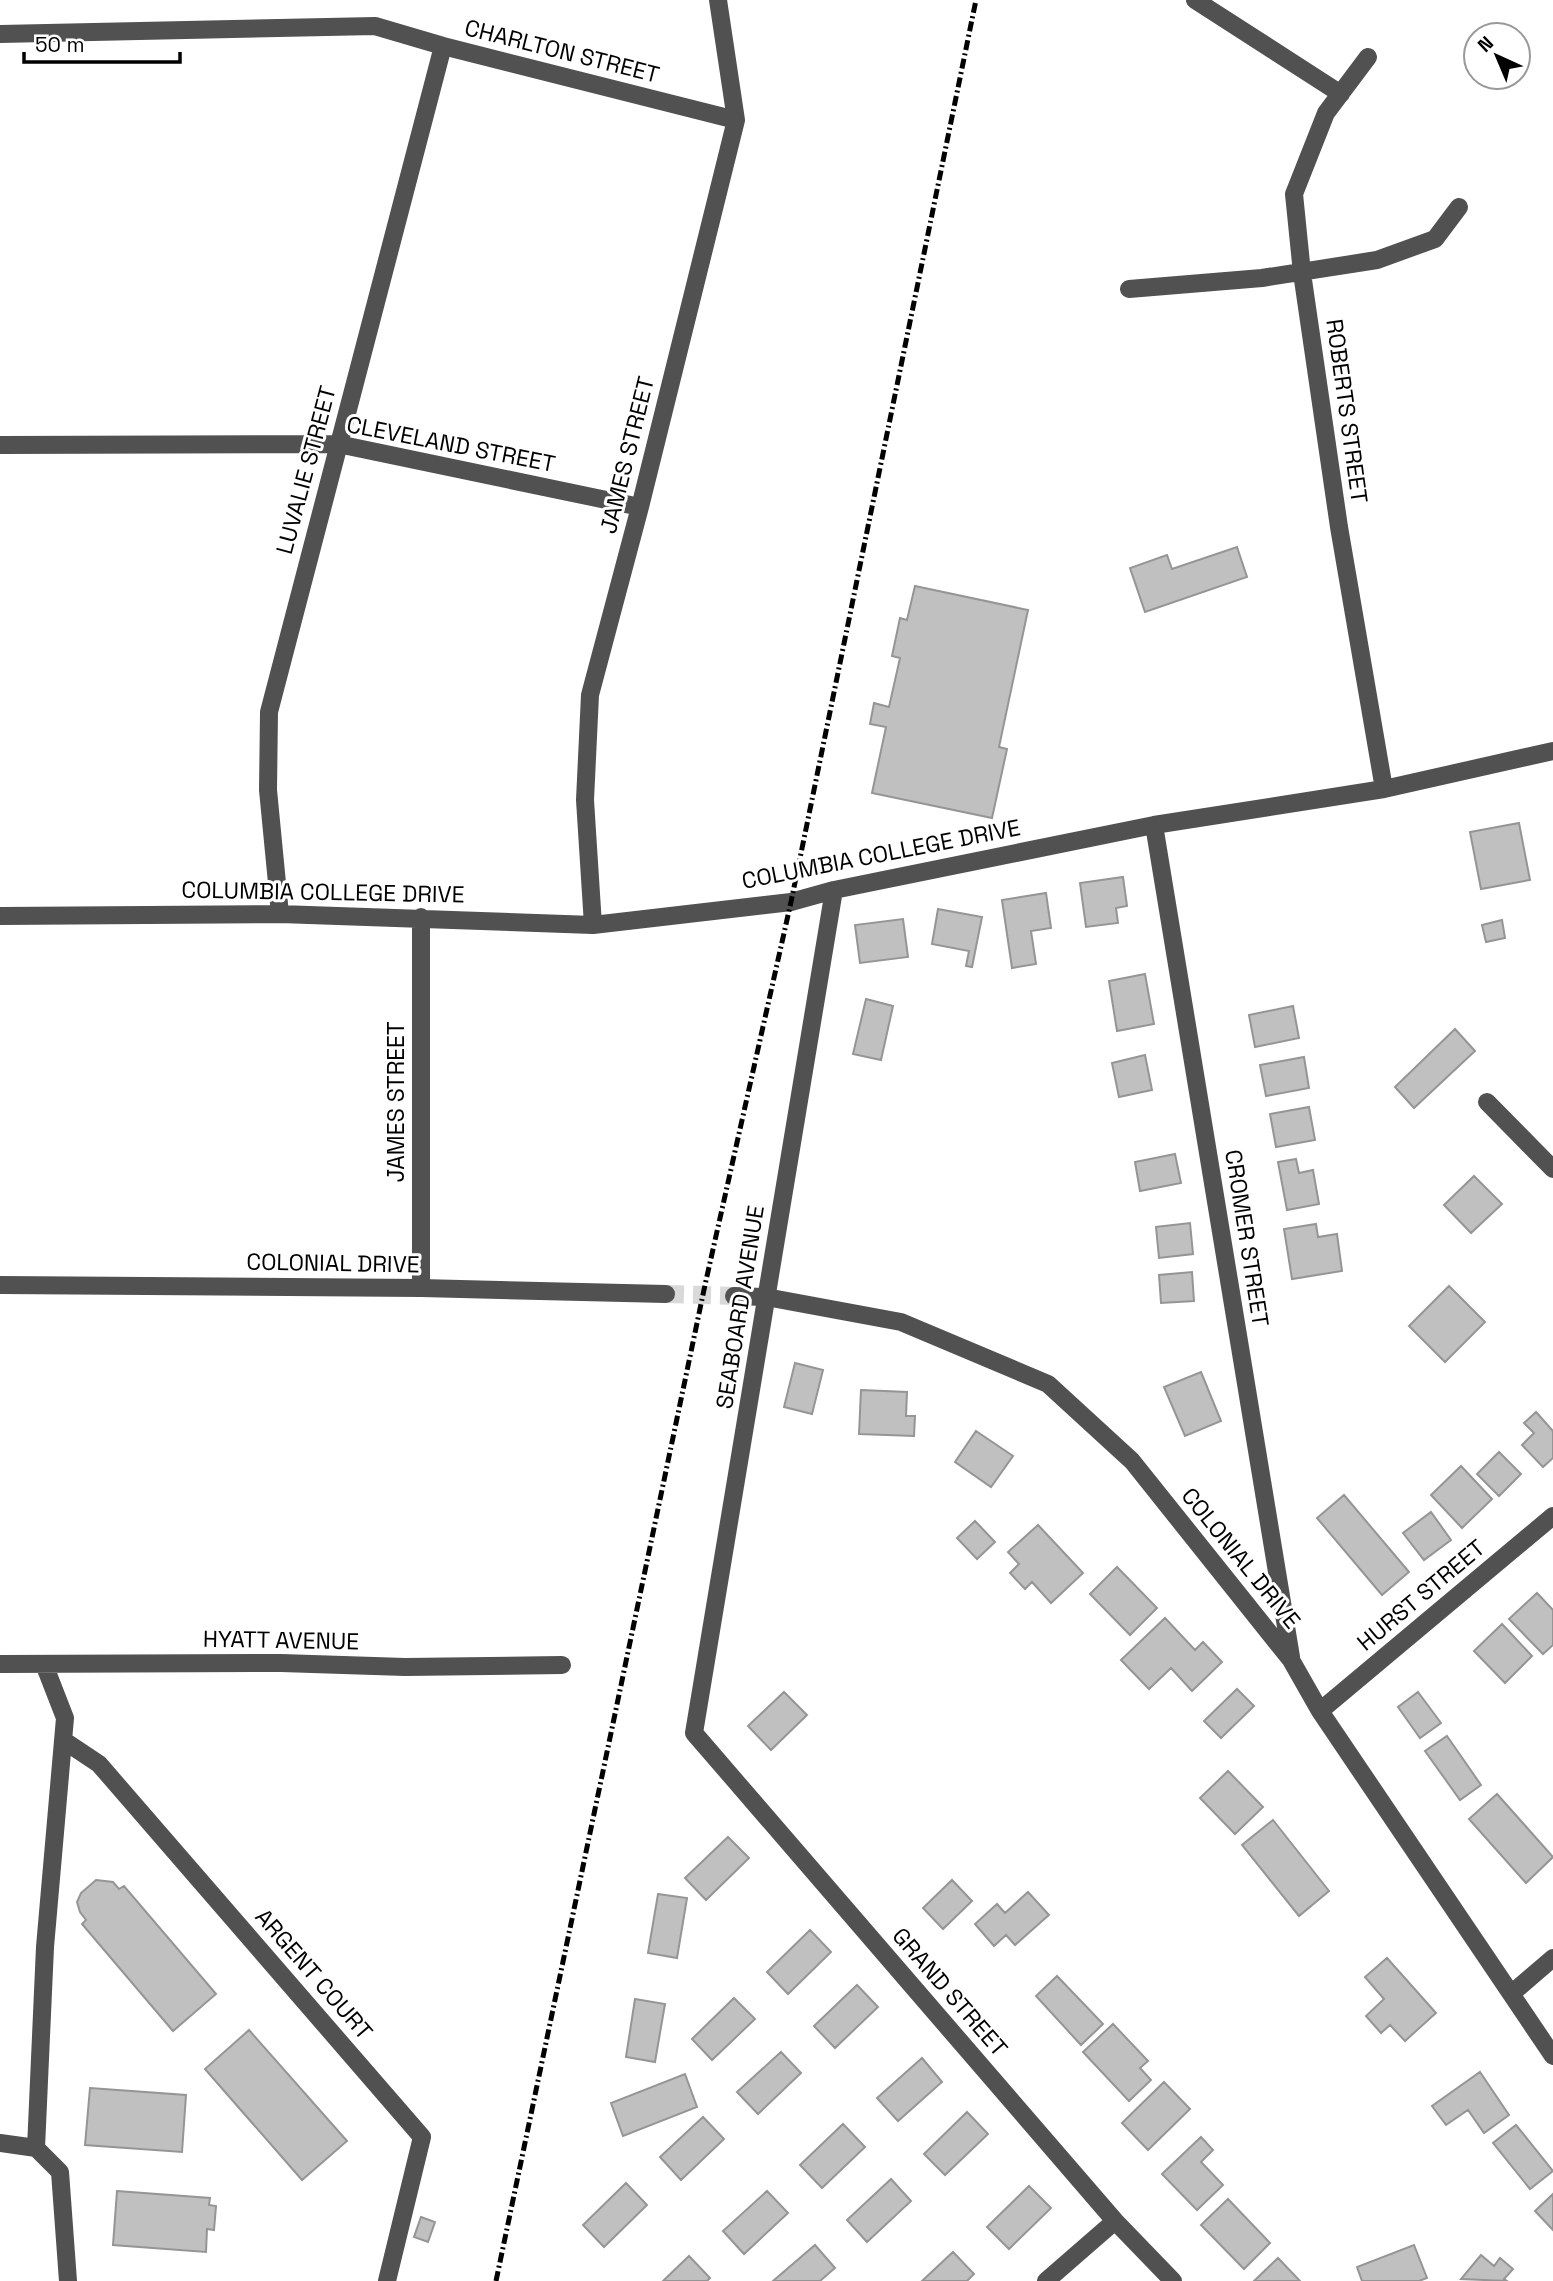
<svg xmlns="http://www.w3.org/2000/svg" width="1553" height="2281" viewBox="0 0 1553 2281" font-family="'Space Grotesk',sans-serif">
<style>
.building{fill:#c0c0c0;stroke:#959595;stroke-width:2}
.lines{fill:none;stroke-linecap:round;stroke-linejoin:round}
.minor-tunnel{stroke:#d9d9d9;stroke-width:18;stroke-dasharray:18 9;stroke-linecap:butt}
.minor{stroke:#515151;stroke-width:18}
.rail{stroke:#000;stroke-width:5;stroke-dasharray:10 3.5 2 3.5;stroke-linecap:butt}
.labels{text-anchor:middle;stroke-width:6;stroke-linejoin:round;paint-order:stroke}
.street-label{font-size:23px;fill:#000;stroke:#fff}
</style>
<rect width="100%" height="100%" fill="#fff"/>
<!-- building -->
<path class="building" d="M1237,547L1247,577L1145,612L1130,568L1167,555L1172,569Z
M915,586L1028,610L999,747L1007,749L992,818L872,793L886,727L870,724L874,703L889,707L900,658L892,656L900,618L907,620Z
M1519,823L1530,880L1481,889L1470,832Z
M1123,877L1127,906L1116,908L1118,923L1086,927L1080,883Z
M1046,893L1051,928L1031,931L1036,964L1012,968L1002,900Z
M938,909L982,917L972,967L966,966L969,951L932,944Z
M903,919L908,957L860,963L855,925Z
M1502,920L1505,938L1486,942L1482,925Z
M1145,974L1154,1024L1117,1031L1109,981Z
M866,999L893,1006L881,1060L853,1054Z
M1293,1006L1299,1038L1255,1047L1249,1015Z
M1455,1029L1475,1051L1414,1108L1395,1087Z
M1145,1055L1152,1090L1119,1097L1112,1063Z
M1304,1057L1309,1088L1266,1096L1260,1065Z
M1309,1107L1315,1140L1276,1147L1270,1114Z
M1175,1154L1181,1183L1140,1191L1135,1162Z
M1296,1159L1299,1173L1313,1170L1319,1204L1287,1210L1278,1162Z
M1474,1176L1502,1204L1471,1233L1444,1205Z
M1190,1223L1193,1254L1159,1258L1156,1227Z
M1316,1224L1318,1237L1337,1234L1342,1271L1292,1279L1284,1229Z
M1192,1272L1194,1301L1161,1303L1159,1275Z
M1449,1286L1485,1322L1445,1362L1409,1326Z
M795,1363L823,1370L812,1414L784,1407Z
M1201,1372L1221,1421L1185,1436L1164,1387Z
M861,1390L907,1392L906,1416H915L914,1436L859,1434Z
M1536,1412L1553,1431V1458L1543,1467L1522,1445L1534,1433L1524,1423Z
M976,1431L1013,1456L991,1487L955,1462Z
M1499,1452L1521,1474L1499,1496L1477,1474Z
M1461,1466L1492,1499L1462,1528L1431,1495Z
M1344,1495L1409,1572L1382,1595L1317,1518Z
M1431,1512L1451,1540L1424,1560L1403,1533Z
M975,1521L995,1542L977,1559L957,1538Z
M1038,1525L1083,1573L1051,1603L1032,1582L1025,1589L1010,1573L1019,1564L1008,1552Z
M1117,1567L1157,1608L1130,1635L1090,1594Z
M1537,1593L1553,1610V1645L1543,1654L1509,1619Z
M1165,1618L1195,1650L1203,1642L1222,1662L1192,1691L1171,1668L1149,1689L1121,1660Z
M1502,1624L1532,1656L1505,1683L1474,1651Z
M1237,1689L1254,1706L1221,1738L1204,1721Z
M784,1692L807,1715L771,1750L748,1726Z
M1418,1692L1441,1723L1420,1738L1398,1707Z
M1447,1736L1481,1785L1460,1800L1425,1751Z
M1228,1771L1263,1807L1235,1834L1200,1798Z
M1497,1794L1553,1857L1526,1883L1469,1819Z
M1273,1820L1329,1891L1299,1916L1242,1845Z
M728,1837L749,1858L706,1900L685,1878Z
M96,1880L113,1882L119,1889L124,1886L216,1994L173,2031L82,1924L86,1920L80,1912L77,1902L81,1893Z
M952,1880L972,1901L943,1929L923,1908Z
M1028,1892L1049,1915L1015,1945L1006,1935L994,1946L975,1924L997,1904L1005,1913Z
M658,1894L687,1898L677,1958L648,1953Z
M810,1930L831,1952L788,1994L767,1972Z
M1387,1958L1436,2013L1405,2041L1390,2025L1381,2033L1366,2016L1384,1999L1365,1977Z
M1057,1976L1103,2024L1081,2045L1036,1996Z
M857,1985L878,2007L835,2048L814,2026Z
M734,1998L755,2019L712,2060L692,2039Z
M635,1999L665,2004L655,2062L626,2057Z
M1113,2024L1148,2061L1140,2068L1151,2080L1129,2101L1083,2052Z
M249,2030L347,2141L302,2180L205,2069Z
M781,2052L801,2073L758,2114L737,2092Z
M922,2058L942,2082L898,2121L877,2098Z
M1480,2072L1509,2115L1484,2133L1468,2110L1446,2125L1432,2106Z
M685,2074L697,2107L623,2136L611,2103Z
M1164,2082L1190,2109L1148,2150L1122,2123Z
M90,2088L186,2095L182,2152L85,2145Z
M967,2112L988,2134L945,2175L924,2154Z
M703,2117L724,2139L681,2180L660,2157Z
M843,2124L865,2147L822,2188L800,2165Z
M1516,2125L1553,2171L1530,2189L1493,2143Z
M1201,2137L1213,2150L1201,2162L1223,2185L1197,2210L1162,2174Z
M891,2179L911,2201L867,2242L847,2220Z
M626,2183L647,2205L604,2247L583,2225Z
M1029,2186L1051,2208L1009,2249L987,2227Z
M117,2191L210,2198L209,2205L216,2206L214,2230L207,2229L206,2252L113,2245Z
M767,2191L788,2213L744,2254L723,2231Z
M1553,2194V2230L1535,2211Z
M1228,2199L1270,2243L1244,2269L1201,2225Z
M421,2217L435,2222L428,2242L414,2237Z
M815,2245L835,2268L820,2281H773Z
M1414,2245L1427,2278L1419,2281H1362L1357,2267Z
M953,2252L974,2274L967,2281H922Z
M1481,2255L1494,2266L1500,2258L1513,2269L1504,2279L1507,2281L1461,2279Z
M689,2256L710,2278L707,2281H663Z
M1278,2258L1300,2281H1254Z"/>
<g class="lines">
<!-- minor-tunnel -->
<path class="minor-tunnel" d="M666,1294L734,1296"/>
<!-- minor -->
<path class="minor" d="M1195,0L1341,94
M0,34L375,26L443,46L736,120
M1368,57L1326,113L1294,194L1302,273L1339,527L1384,789
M1129,289L1262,278L1377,260L1435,239L1459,207
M0,445L338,444L640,507
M1154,825L1291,1657
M834,890L694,1733L1115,2221L1173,2281
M280,914L268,790L269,712L443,46
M0,916L280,914L593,925L791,902L834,890L1154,825L1384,789L1553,751
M421,917V1288
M593,925L585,800L590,695L640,507L736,120L718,0
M1487,1102L1553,1169
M0,1285L421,1288L666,1294
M734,1296L766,1297L901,1322L1048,1384L1132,1461L1291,1660L1320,1711L1553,2056
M0,1664L281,1663L405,1667L562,1665
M44,1664L65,1718L45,1947L36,2148L60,2172L68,2281
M1320,1711L1553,1516
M63,1740L99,1764L422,2137L387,2281
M1511,1994L1553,1958
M0,2143L36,2148
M1046,2281L1115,2221"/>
<!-- rail -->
<path class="rail" d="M496,2281L705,1285L791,902L976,0"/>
</g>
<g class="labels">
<!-- street labels -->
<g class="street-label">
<text transform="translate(562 51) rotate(14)" y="8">CHARLTON STREET</text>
<text transform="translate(1347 411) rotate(82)" y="8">ROBERTS STREET</text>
<text transform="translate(451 444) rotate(11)" y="8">CLEVELAND STREET</text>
<text transform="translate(627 455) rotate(-76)" y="8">JAMES STREET</text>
<text transform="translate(306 470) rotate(-75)" y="8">LUVALIE STREET</text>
<text transform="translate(881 854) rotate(-11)" y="8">COLUMBIA COLLEGE DRIVE</text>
<text transform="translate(323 892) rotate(1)" y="8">COLUMBIA COLLEGE DRIVE</text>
<text transform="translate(396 1102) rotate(-90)" y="8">JAMES STREET</text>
<text transform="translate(1247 1238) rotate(81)" y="8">CROMER STREET</text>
<text transform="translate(333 1263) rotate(1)" y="8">COLONIAL DRIVE</text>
<text transform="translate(740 1307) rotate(-81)" y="8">SEABOARD AVENUE</text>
<text transform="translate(1241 1558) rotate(51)" y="8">COLONIAL DRIVE</text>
<text transform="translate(1421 1595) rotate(-40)" y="8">HURST STREET</text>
<text transform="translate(281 1640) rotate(1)" y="8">HYATT AVENUE</text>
<text transform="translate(314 1974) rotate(49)" y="8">ARGENT COURT</text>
<text transform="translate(950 1992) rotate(49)" y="8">GRAND STREET</text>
</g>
</g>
<!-- north arrow -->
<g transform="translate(1497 56) rotate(316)"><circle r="33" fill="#ffffff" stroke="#999999" stroke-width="2"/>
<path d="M0-5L12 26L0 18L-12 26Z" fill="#000000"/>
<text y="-10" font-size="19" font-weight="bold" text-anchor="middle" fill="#000000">N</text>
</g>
<!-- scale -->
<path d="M24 52v10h156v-10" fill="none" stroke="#000000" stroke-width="3.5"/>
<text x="35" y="52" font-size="21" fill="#000000" stroke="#ffffff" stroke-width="5" paint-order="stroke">50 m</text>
</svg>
